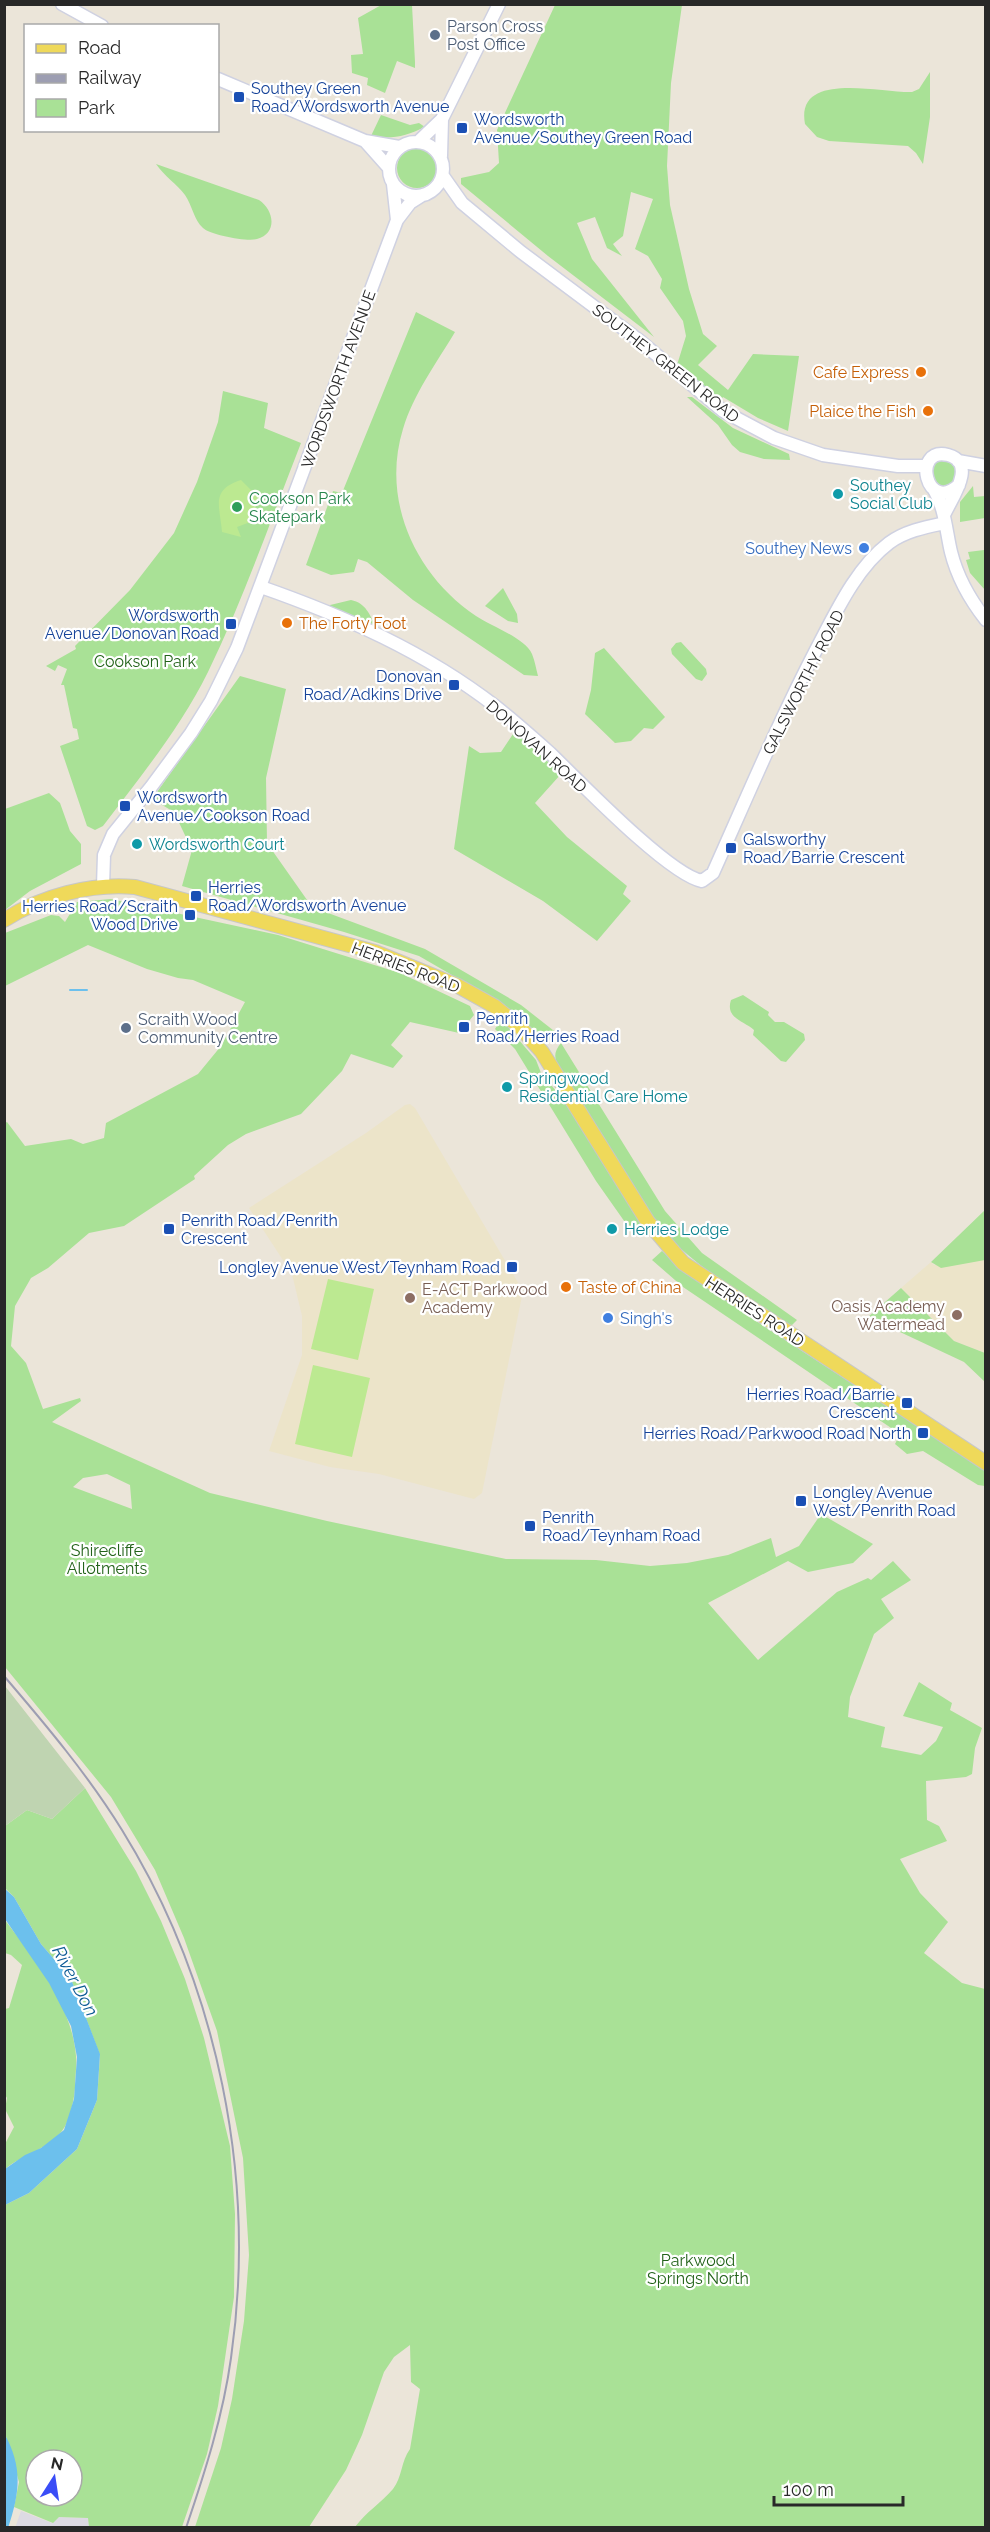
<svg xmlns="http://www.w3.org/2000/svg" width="990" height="2532" viewBox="0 0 990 2532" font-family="Raleway,sans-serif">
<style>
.industrial{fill:#dddae3}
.education{fill:#ece4c9}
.green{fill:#a9e196;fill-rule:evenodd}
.cemetery{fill:#bfd4b1}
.pitch{fill:#bce991}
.water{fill:#6cc0ed}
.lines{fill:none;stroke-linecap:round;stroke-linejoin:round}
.stream{stroke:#6cc0ed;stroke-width:2}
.secondary-casing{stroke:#cfd1e1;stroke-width:15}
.primary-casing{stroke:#c7c7c7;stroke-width:16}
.secondary{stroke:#fff;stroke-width:12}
.primary{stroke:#efd95a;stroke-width:14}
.rail{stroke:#9d9eb2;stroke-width:2}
.service-dot{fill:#5c6f8a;stroke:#fff;stroke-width:2}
.transit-dot{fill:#1a4fb4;stroke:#fff;stroke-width:2}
.food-dot{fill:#e8710a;stroke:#fff;stroke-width:2}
.culture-dot{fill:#0f9aa8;stroke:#fff;stroke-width:2}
.leisure-dot{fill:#2e9e5b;stroke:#fff;stroke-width:2}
.shop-dot{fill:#3f7fe0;stroke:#fff;stroke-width:2}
.education-dot{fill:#8d6e63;stroke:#fff;stroke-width:2}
.labels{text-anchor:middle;stroke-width:4.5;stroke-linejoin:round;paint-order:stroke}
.service-label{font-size:16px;fill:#4e5e75;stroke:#fff;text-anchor:start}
.transit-label{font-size:16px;fill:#164399;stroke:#fff;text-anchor:start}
.street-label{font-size:16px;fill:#282828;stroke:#fff}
.food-label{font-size:16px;fill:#c56008;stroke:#fff;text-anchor:end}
.culture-label{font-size:16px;fill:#0d838f;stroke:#fff;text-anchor:start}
.leisure-label{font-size:16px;fill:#27864d;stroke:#fff;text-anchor:start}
.shop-label{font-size:16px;fill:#366cbe;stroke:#fff;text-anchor:end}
.park-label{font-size:16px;fill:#23631a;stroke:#fff}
.education-label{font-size:16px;fill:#785e54;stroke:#fff;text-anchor:start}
.water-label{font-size:18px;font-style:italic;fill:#0e5c96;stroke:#fff}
</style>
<rect width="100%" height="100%" fill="#ebe5d9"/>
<!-- industrial -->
<path class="industrial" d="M21,2511L52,2523L59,2517L88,2518L89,2527L15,2528Z"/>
<!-- education -->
<path class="education" d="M410,1104L415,1108L523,1291L482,1493L474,1499L379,1474L330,1467L269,1451L302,1355V1316L292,1274L249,1208L366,1133L405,1105Z
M985,1260V1353L954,1341L901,1288L931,1262L934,1265Z"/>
<!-- green -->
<path class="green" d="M383,4L412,5L415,62V68L397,61L385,93L367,85L368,78L352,73L351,55L363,54L358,18Z
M555,5H682L671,83L667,166L670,205L689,289L703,334L717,346L698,365L728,390L753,354L799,356L788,431L758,418L723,397L720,401L677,365L686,336L683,321L660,288L662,279L648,256L635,249L653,199L631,192L623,236L613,244L622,256L607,248L595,217L577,223L592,259L654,337L548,256L461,184V178L489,172L499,163L497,130Z
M930,72V117L923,164L916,153L908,146L829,141L817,137L805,124C795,70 880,93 912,92L919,89Z
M381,115L410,125L419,123L425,127C406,136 392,140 371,136Z
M397 168a20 20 0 1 1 40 0a20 20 0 1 1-40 0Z
M156,164L259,200C274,210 278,233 257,239C248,242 210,235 203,228C194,220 192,205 185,195C177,184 164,176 156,164Z
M416,312L455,332C437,362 413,395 403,429C381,500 415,575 476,616C491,626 525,638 532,654C535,661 536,669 538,676L524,675L413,600L367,562L358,559L354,572L331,575L306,565L333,491L342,493Z
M223,391L268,403L264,428L301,443C271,519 244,598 208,672C181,727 140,777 103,826L95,830L87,826L60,746L79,739L77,729L73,728L64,685H61L67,669L58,665L55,671L46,666L76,649L75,646L130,590L174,533L197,482L218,422Z
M687,397H692L733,428L789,454L790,460L764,459L740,452L732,445L718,425Z
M931 473a13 13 0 1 1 26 0a13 13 0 1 1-26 0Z
M973,486L974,497L985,496V518L960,522V502Z
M984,550L985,590L970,573L966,560L970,559L968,552Z
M503,588L517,614L518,623L508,621L485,606Z
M351,600C366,603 370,615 376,627L326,606Z
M681,642L706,669L707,674L702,681L696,679L672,654L671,649L676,643Z
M604,648L665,717L653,729L644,728L631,741L615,743L585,714L591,690L595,653Z
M240,676L286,689L266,778L267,843L312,907L425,949L521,1005L558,1034L549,1040L544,1038L504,1005L419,956L344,932L182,886L192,850L174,812L152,799Z
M515,731L561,774L535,803L567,837L627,886L623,894L631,901L597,941L543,901L454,849L469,746L480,753L501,752Z
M49,793L60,803L70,831L81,844V864L30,891L5,910V809Z
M111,899L278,935L400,973L470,1006L474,1015L459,1033L410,1022L391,1045L403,1056L393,1068L351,1054L342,1071L301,1114L246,1134L228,1145L194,1176L195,1179L124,1226L89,1233L48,1268L31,1278L15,1306L11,1346L26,1363L43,1409L80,1398L81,1401L52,1422L210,1493L327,1521L506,1559L596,1560L650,1566L687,1563L728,1555L771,1538L776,1557L799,1546L821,1514L873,1544L853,1563L808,1572L788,1561L708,1603L758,1660L837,1592L868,1578L871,1580L893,1561L911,1580L881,1599L894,1618L874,1634L850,1697L848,1717L885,1727L881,1747L921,1755L936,1741L943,1727L903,1716L919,1682L952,1703L950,1710L982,1728L975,1748L972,1774L966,1777L926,1781L927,1820L939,1826L947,1841L900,1859L920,1893L948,1922L924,1953L962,1983L985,1989V2527H355C366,2512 381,2503 393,2489C402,2478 401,2461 410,2449L420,2389L411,2382L410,2345L394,2357L384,2372L362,2435L346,2470L309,2527H195L221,2448L232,2399L244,2321L249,2255L243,2158L217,2031L184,1938L155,1870L111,1797L5,1667V1123L7,1122L25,1146L71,1139L83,1144L104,1138L106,1123L198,1074L221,1046L245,1002L193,980L178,978L147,969L88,945L5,986V933L51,915L59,916L65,922L77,902ZM107,1474L130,1485L132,1509L73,1487L83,1478Z
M743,995L769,1012L768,1015L775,1022H784L804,1034L805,1040L786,1062L781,1061L753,1035L754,1030C744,1021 725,1018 731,1000Z
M501,1019L536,1060L541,1073L562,1098L646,1232L634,1235L596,1181L515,1049L495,1029Z
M561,1043L665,1211L702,1253L797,1320L792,1325L786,1324C741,1293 691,1265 656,1223L560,1069C554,1058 553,1053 561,1043Z
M985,1210V1260L941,1268L931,1262Z
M662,1251L674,1262L756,1321L985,1470V1486L978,1485L923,1451L907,1454L895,1444L900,1434L683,1287L652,1260Z
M901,1288L954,1341L985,1353V1382L964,1362L868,1317Z
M85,1788L136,1871L161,1921L185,1979L204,2038L230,2146L235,2214L234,2297L218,2406L207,2454L182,2527H89L88,2518L59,2517L53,2523L14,2507L19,2482L5,2433V2205L29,2193L77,2149L97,2100L100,2055L71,1979L41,1944L14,1897L5,1888V1826L27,1810L52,1819ZM36,2460H72V2496H36Z
M4,1919C34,1958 72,2005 76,2056C77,2066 75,2077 75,2088C74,2100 70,2121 62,2131C48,2149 22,2155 5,2169V2144L14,2127L5,2109L7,2098L4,2093L5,2009L9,2008L22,1965L11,1955L5,1953Z"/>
<!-- cemetery -->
<path class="cemetery" d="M5,1686L85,1788L52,1819L27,1810L5,1826Z"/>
<!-- pitch -->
<path class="pitch" d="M241,480L258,497L253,521L237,527L241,537L222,532C220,506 210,490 241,480Z
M328,1279L374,1289L358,1360L311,1349Z
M313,1365L370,1378L352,1457L295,1444Z"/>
<!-- water -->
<path class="water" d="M4,1888L14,1897L41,1944L71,1979L100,2054L97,2100L77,2149L29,2193L5,2205V2169L25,2155L41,2148L64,2130L74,2099L77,2057L71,2026L49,1983L5,1919Z
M4,2433C23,2467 20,2492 8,2528L4,2527Z"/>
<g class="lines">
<!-- stream -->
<path class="stream" d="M70,990H87"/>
<!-- secondary casing -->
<g class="secondary-casing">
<path id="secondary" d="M62,4L102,26
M218,79L365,141L399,147
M365,141L389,168
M419,141L442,119L499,4
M389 169a27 27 0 1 1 54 0a27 27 0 1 1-54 0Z
M441,156L442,119
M443,176L462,203L521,252L640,341L723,411L774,438L823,455L898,466H927
M393,184L397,220
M958,461L986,466
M933,488C945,507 946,531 951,552C957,576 971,601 986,620
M944,515C951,499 978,463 948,455C911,446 926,515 959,485
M261,587C344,616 425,652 495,706C514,721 532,737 550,753C578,780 669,875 702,881L713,873C747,797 779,721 817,648C836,612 856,568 889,543C905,531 926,527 945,523
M103,886L104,855L113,834L151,787L191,733L211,701L237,648L397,220L410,203L421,196"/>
</g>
<!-- primary casing -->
<g class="primary-casing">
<path id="primary" d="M4,920C42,896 91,883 135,887L375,952L458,986L494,1006L520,1027L542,1052L648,1222L683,1263L986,1463"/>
</g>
<!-- secondary -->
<use href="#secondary" class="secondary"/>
<!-- primary -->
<use href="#primary" class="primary"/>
<!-- rail -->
<path class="rail" d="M4,1676C46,1725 88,1775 122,1830C218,1985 257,2178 231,2358C223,2416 205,2472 186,2528"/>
</g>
<!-- markers -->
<g class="service-dot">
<circle cx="435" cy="35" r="6"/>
<circle cx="126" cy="1028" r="6"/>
</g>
<g class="transit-dot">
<rect x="233" y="91" width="12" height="12" rx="3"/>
<rect x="456" y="122" width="12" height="12" rx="3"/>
<rect x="225" y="618" width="12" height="12" rx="3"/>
<rect x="448" y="679" width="12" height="12" rx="3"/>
<rect x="119" y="800" width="12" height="12" rx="3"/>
<rect x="725" y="842" width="12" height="12" rx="3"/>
<rect x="190" y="890" width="12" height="12" rx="3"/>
<rect x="184" y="909" width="12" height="12" rx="3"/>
<rect x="458" y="1021" width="12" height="12" rx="3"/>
<rect x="163" y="1223" width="12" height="12" rx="3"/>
<rect x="506" y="1261" width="12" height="12" rx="3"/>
<rect x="901" y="1397" width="12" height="12" rx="3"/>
<rect x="917" y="1427" width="12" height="12" rx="3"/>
<rect x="795" y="1495" width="12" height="12" rx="3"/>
<rect x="524" y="1520" width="12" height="12" rx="3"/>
</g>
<g class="food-dot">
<circle cx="921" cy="372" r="6"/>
<circle cx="928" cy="411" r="6"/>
<circle cx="287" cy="623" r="6"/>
<circle cx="566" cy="1287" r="6"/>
</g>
<g class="culture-dot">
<circle cx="838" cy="494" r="6"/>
<circle cx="137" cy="844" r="6"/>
<circle cx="507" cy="1087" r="6"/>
<circle cx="612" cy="1229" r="6"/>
</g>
<circle class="leisure-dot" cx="237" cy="507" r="6"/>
<g class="shop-dot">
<circle cx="864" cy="548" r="6"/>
<circle cx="608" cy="1318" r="6"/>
</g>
<g class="education-dot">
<circle cx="410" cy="1298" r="6"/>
<circle cx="957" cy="1315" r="6"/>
</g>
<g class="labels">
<!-- service labels -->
<g class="service-label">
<text x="447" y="32">Parson Cross<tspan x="447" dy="18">Post Office</tspan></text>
<text x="138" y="1025">Scraith Wood<tspan x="138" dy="18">Community Centre</tspan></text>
</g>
<!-- transit labels -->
<g class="transit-label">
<text x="251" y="94">Southey Green<tspan x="251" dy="18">Road/Wordsworth Avenue</tspan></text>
<text x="474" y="125">Wordsworth<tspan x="474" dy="18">Avenue/Southey Green Road</tspan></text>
<text x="219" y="621" text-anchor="end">Wordsworth<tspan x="219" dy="18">Avenue/Donovan Road</tspan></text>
<text x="442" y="682" text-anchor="end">Donovan<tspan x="442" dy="18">Road/Adkins Drive</tspan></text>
<text x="137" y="803">Wordsworth<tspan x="137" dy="18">Avenue/Cookson Road</tspan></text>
<text x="743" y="845">Galsworthy<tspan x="743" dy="18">Road/Barrie Crescent</tspan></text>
<text x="208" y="893">Herries<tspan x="208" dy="18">Road/Wordsworth Avenue</tspan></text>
<text x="178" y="912" text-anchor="end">Herries Road/Scraith<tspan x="178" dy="18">Wood Drive</tspan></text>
<text x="476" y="1024">Penrith<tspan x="476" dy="18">Road/Herries Road</tspan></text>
<text x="181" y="1226">Penrith Road/Penrith<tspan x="181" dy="18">Crescent</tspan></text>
<text x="500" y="1273" text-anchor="end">Longley Avenue West/Teynham Road</text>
<text x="895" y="1400" text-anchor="end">Herries Road/Barrie<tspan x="895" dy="18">Crescent</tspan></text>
<text x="911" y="1439" text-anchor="end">Herries Road/Parkwood Road North</text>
<text x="813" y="1498">Longley Avenue<tspan x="813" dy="18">West/Penrith Road</tspan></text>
<text x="542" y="1523">Penrith<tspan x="542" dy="18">Road/Teynham Road</tspan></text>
</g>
<!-- street labels -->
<g class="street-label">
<text transform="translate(666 363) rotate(38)" y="6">SOUTHEY GREEN ROAD</text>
<text transform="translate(338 379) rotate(-70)" y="6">WORDSWORTH AVENUE</text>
<text transform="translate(803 682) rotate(-63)" y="6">GALSWORTHY ROAD</text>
<text transform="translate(537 746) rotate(42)" y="6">DONOVAN ROAD</text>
<text transform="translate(406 967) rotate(21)" y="6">HERRIES ROAD</text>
<text transform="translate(755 1311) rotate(33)" y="6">HERRIES ROAD</text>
</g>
<!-- food labels -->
<g class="food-label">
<text x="909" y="378">Cafe Express</text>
<text x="916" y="417">Plaice the Fish</text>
<text x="299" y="629" text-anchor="start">The Forty Foot</text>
<text x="578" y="1293" text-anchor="start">Taste of China</text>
</g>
<!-- culture labels -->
<g class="culture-label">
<text x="850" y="491">Southey<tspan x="850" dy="18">Social Club</tspan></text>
<text x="149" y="850">Wordsworth Court</text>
<text x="519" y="1084">Springwood<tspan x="519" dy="18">Residential Care Home</tspan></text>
<text x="624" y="1235">Herries Lodge</text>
</g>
<!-- leisure labels -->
<g class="leisure-label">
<text x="249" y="504">Cookson Park<tspan x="249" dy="18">Skatepark</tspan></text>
</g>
<!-- shop labels -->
<g class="shop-label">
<text x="852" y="554">Southey News</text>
<text x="620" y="1324" text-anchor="start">Singh's</text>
</g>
<!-- park labels -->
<g class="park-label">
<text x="145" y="667">Cookson Park</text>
<text x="107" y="1556">Shirecliffe<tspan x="107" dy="18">Allotments</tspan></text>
<text x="698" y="2266">Parkwood<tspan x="698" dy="18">Springs North</tspan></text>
</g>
<!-- education labels -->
<g class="education-label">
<text x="422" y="1295">E-ACT Parkwood<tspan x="422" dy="18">Academy</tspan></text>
<text x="945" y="1312" text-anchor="end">Oasis Academy<tspan x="945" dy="18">Watermead</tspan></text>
</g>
<!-- water labels -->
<g class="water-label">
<text transform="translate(75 1981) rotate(62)" y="6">River Don</text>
</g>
</g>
<!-- border -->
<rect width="990" height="2532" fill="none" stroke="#282828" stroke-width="12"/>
<!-- legend -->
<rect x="24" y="24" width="195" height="108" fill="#ffffff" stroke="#a9a9a9" stroke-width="1.5"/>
<rect x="36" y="44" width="30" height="9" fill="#efd95a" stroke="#a9a9a9" stroke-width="1.5"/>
<text x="78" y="54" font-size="18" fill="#282828">Road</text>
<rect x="36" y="74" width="30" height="9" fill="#9d9eb2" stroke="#a9a9a9" stroke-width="1.5"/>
<text x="78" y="84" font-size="18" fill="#282828">Railway</text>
<rect x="36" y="99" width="30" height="18" fill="#a9e196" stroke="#a9a9a9" stroke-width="1.5"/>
<text x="78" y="114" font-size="18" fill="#282828">Park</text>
<!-- north arrow -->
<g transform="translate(54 2478) rotate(12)"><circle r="28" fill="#ffffff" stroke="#a9a9a9" stroke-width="1.5"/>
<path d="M0-4.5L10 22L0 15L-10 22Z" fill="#3a4df7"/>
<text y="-9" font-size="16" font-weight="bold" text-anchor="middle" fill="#282828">N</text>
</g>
<!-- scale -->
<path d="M774 2496v9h129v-9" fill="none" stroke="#282828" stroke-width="3"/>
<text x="783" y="2496" font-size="18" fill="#282828" stroke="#ffffff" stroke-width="4.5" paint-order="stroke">100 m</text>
</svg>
